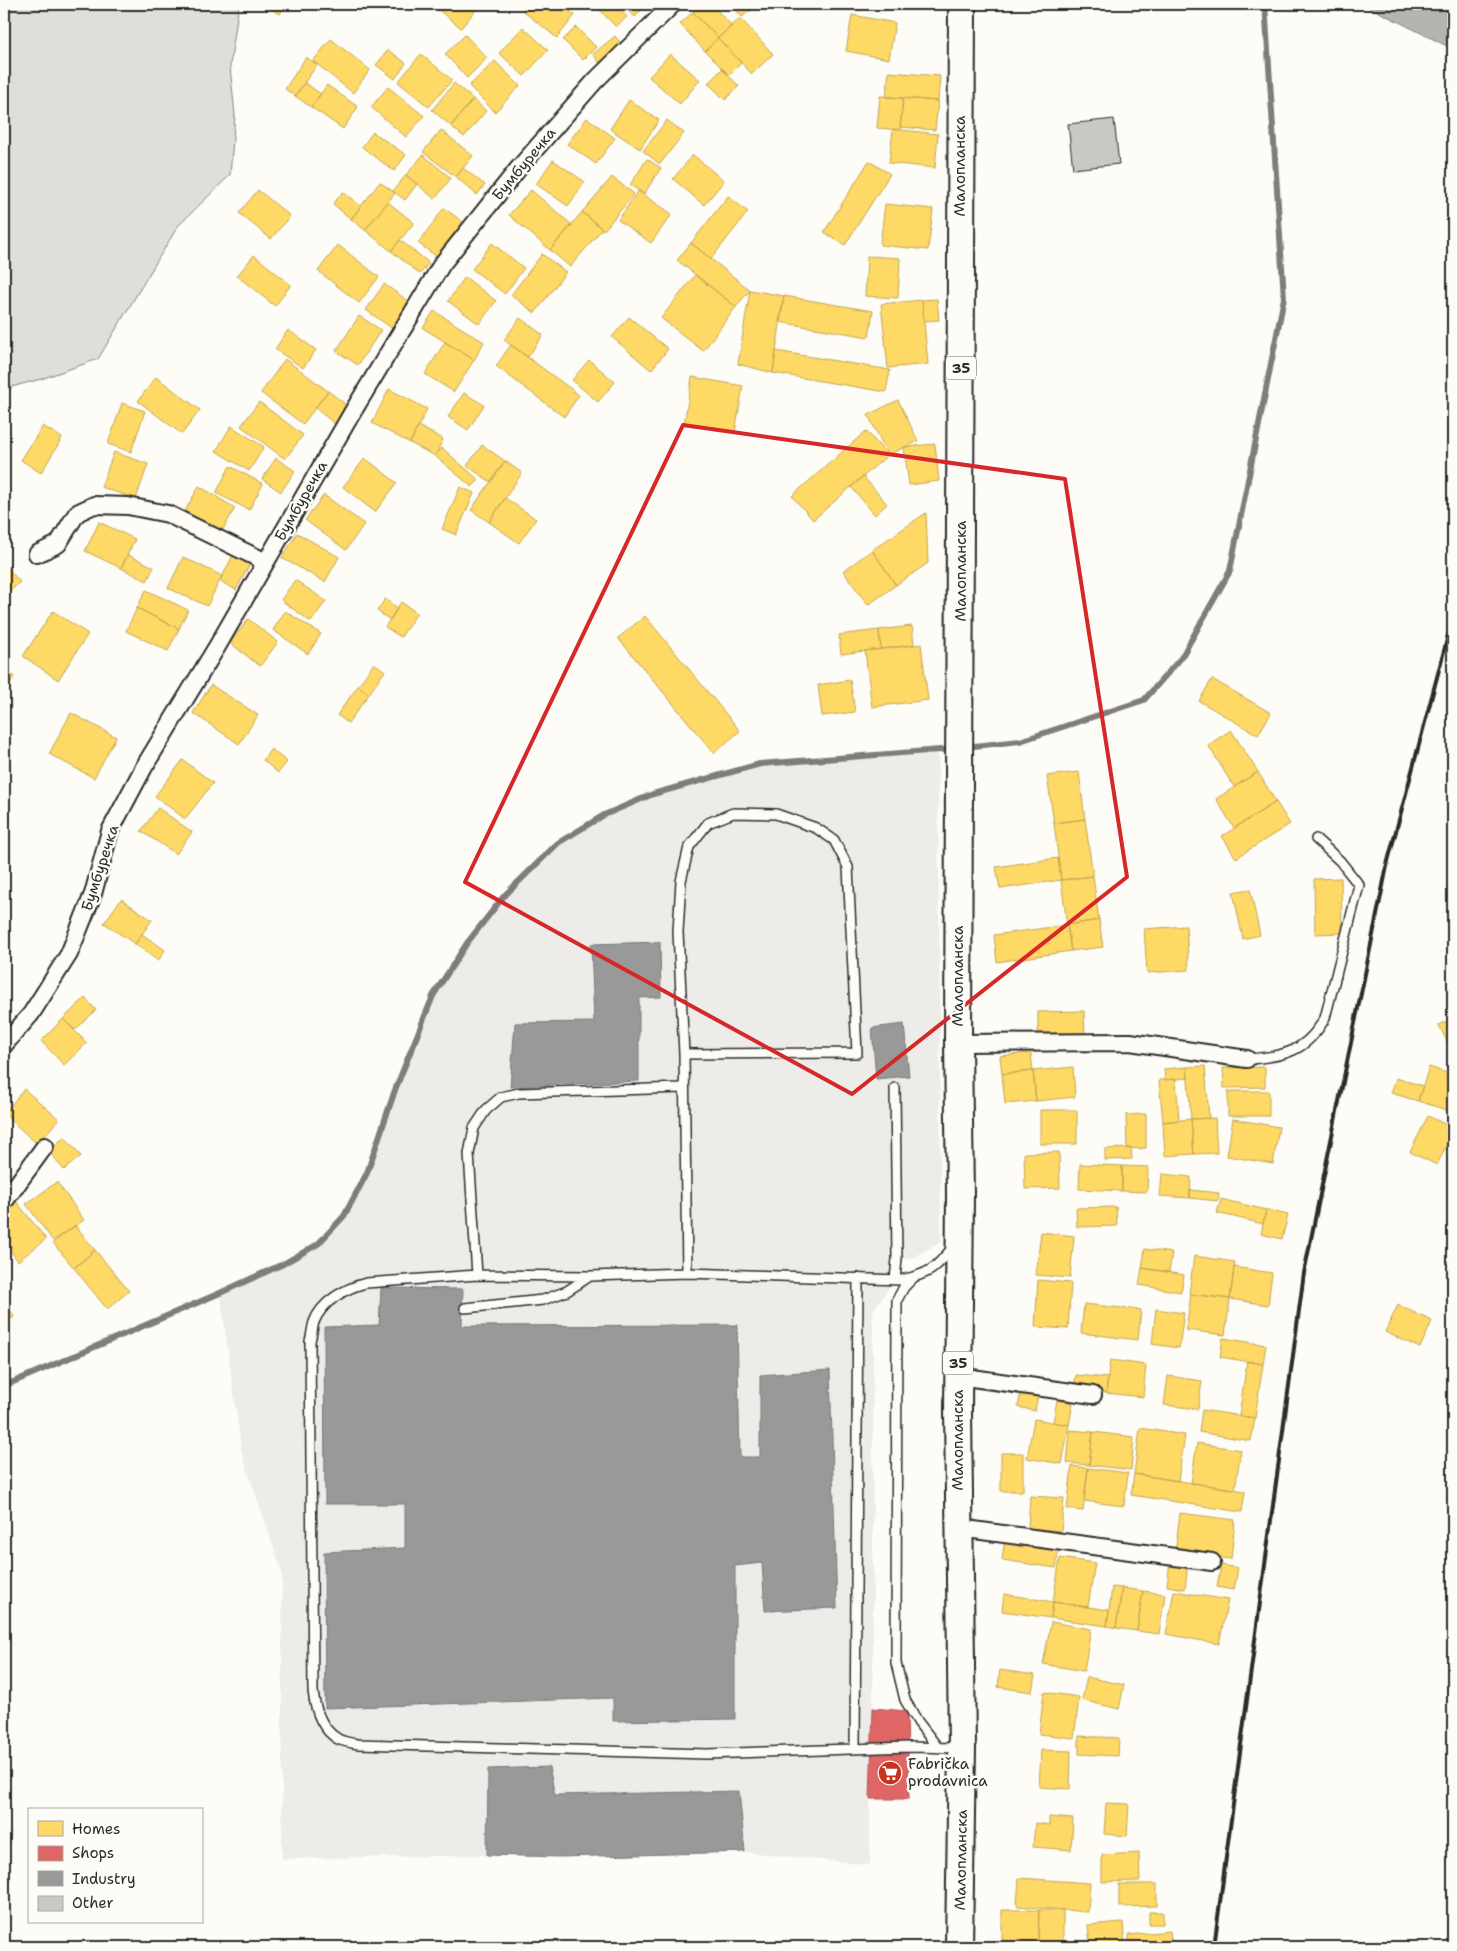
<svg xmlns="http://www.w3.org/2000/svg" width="1457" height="1951" viewBox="0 0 1457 1951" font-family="'Shantell Sans',sans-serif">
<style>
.built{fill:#edece8}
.green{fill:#dfdeda;stroke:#858482}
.water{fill:#b5b4b1;stroke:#7e7d7b}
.homes{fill:#ffd966;stroke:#bfa554}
.shops{fill:#e06666;stroke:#aa5454}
.industry{fill:#999;stroke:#787878}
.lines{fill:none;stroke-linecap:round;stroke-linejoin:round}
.stream{stroke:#7e7d7b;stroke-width:6}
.building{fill:#c9c8c4;stroke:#2b2b2b}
.service-casing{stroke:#2b2b2b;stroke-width:12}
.minor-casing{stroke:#2b2b2b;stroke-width:20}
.primary-casing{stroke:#2b2b2b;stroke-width:30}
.service{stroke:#fdfcf7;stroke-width:9}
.minor{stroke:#fdfcf7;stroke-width:16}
.primary{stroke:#fdfcf7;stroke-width:26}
.rail{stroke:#2b2b2b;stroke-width:4}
.marked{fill:none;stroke:#d62828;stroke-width:4;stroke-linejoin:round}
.labels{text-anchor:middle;stroke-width:5;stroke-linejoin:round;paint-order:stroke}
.shield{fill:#fdfcf7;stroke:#6a6a68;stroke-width:1}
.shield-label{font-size:14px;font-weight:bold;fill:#2b2b2b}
.street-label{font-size:15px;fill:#2b2b2b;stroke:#fdfcf7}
.poi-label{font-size:15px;fill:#2b2b2b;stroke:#fdfcf7;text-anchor:start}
</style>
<rect width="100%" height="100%" fill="#fdfcf7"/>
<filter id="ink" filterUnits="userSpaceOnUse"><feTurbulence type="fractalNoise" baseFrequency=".02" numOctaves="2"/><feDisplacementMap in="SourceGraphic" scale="10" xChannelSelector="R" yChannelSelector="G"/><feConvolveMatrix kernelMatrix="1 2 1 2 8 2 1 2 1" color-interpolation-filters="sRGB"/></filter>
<g filter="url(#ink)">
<!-- built -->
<path class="built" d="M938,751L941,1242L912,1258L898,1259L895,1280L873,1310V1708L907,1711L909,1799H870V1865L745,1852L560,1857L487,1855L282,1859V1572L242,1454L220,1293L283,1264L318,1244L344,1216L367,1173L395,1090L433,996L467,943L504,896L558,843L604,815L653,794L760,764Z"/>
<!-- green -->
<path class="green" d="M4,4H239L230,66L235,115L230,175L178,226L98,359L41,379L4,389Z"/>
<!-- water -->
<path class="water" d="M1366,4H1453V49L1373,9Z"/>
<!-- homes -->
<path class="homes" d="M262,4H286L280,14Z
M431,4H481L461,28Z
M528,4H561L575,15L557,38L523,11Z
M601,4H615L627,17L616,27L597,7Z
M621,4H647L635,17Z
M702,4H711L732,26L718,38L693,12Z
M731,4H758L742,17Z
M693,12L718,38L705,51L680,24Z
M852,15L895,23L889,59L846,51Z
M740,18L773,54L752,74L718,38Z
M523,27L548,50L524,76L499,53Z
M576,27L596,47L583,60L563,40Z
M465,35L487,58L467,78L445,54Z
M615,36L623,46L601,65L593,54Z
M718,38L741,63L729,75L705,51Z
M331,39L370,70L353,93L313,61Z
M388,50L406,63L395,79L376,65Z
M421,54L452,80L429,107L398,82Z
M670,54L700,80L680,104L649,77Z
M306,57L317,65L295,96L285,89Z
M495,61L520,86L495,112L469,86Z
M722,69L739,86L725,100L708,83Z
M889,72L940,76L938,101L886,97Z
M305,83L321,94L311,107L295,96Z
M454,83L473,99L451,126L432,110Z
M327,85L358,107L343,129L311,107Z
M388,87L424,116L406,137L371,107Z
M880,96L903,98L900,130L877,128Z
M903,98L938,101L935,130L900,127Z
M473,99L486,111L464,137L451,126Z
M629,100L659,120L640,149L610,129Z
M587,118L615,138L596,164L567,144Z
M667,120L684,133L660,164L643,151Z
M893,129L938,134L935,168L889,163Z
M441,130L473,156L456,177L423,152Z
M373,132L406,155L394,171L362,147Z
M423,155L451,178L435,199L406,175Z
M693,155L724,181L704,205L673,179Z
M647,159L661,168L644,194L630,185Z
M553,160L585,182L568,206L536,184Z
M869,161L890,174L845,245L824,232Z
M463,168L485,185L477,195L456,177Z
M406,175L417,184L405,200L393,191Z
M612,177L634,194L604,230L582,212Z
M380,182L395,193L365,230L351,219Z
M258,190L290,216L271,239L239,213Z
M531,190L572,225L550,250L509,215Z
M638,191L672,214L651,243L618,220Z
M343,192L361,206L351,219L333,204Z
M728,196L748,212L711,259L691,243Z
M388,202L414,223L391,251L365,230Z
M885,204L933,209L928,250L880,245Z
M444,208L463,222L437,257L418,243Z
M582,212L602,229L570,267L550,250Z
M400,240L429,263L420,274L391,251Z
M492,243L524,268L505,294L472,269Z
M691,243L750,290L736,307L677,260Z
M338,245L379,277L359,303L318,271Z
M542,254L566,272L535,313L511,295Z
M254,255L291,285L275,306L237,276Z
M867,256L900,258L898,298L865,296Z
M695,275L736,307L703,351L661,318Z
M465,277L496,301L479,324L448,301Z
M384,284L411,303L393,329L366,310Z
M750,290L784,296L773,373L738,364Z
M784,296L873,311L869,337L779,322Z
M937,299L939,320L924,321L922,300Z
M922,300L928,364L888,368L881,304Z
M434,311L484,342L474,360L423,328Z
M359,316L381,330L358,365L336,351Z
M629,317L668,349L651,370L612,337Z
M520,318L543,335L528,357L504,340Z
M288,330L316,350L303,368L275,349Z
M445,342L474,360L454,392L425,374Z
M511,345L579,395L564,417L496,366Z
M776,351L890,370L886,392L773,373Z
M285,359L328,391L303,424L261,393Z
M589,360L615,382L598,402L572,380Z
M156,377L200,410L182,434L138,401Z
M692,377L743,386L735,432L684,424Z
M389,389L427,409L410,443L372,423Z
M328,391L348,406L335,424L315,408Z
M464,393L484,405L468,430L448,417Z
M898,400L918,441L888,455L868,415Z
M259,402L303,435L285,459L241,426Z
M122,403L145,411L131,452L108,444Z
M43,426L62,438L41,473L21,460Z
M231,426L264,447L249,471L216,451Z
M418,426L443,439L435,456L410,443Z
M866,431L888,455L813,520L792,496Z
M935,444L939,481L909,485L904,447Z
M482,445L505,461L491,482L467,466Z
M442,448L479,480L472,487L435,456Z
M114,452L148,464L136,499L101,487Z
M276,458L295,471L281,492L262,479Z
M365,458L397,483L375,512L343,487Z
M505,461L522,473L489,522L471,510Z
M230,466L263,484L249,510L216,493Z
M863,476L887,504L875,515L851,487Z
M199,486L235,508L221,533L185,511Z
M460,487L474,493L456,535L442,529Z
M324,495L364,524L346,550L305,520Z
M505,498L536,519L519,543L489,522Z
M926,513L928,563L896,585L872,550Z
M99,522L135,539L121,568L85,551Z
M297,533L339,557L325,582L282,558Z
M872,550L896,585L868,605L843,571Z
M128,555L154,567L147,581L121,568Z
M233,555L250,564L236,590L220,581Z
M183,557L222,576L207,606L168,588Z
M4,564L20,582L4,597Z
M295,580L326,601L311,622L281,600Z
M146,590L188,610L179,629L137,608Z
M385,599L398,608L390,620L377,611Z
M401,602L417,613L401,637L385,627Z
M137,608L179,629L168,651L126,631Z
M53,611L88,634L58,680L23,656Z
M285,611L321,634L308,654L273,630Z
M645,616L740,731L714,753L618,638Z
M248,619L278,642L260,666L230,643Z
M912,626L914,645L881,649L879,630Z
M879,630L881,649L841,654L839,635Z
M921,644L928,700L872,707L865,651Z
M374,663L385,671L369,694L358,686Z
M4,671L14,676L4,697Z
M1212,679L1271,713L1258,735L1199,701Z
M850,680L855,712L822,716L818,685Z
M211,685L258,715L239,744L193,713Z
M358,686L369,694L348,723L337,715Z
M71,713L116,737L94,778L49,754Z
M1231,730L1258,772L1234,787L1208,745Z
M271,749L287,762L278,773L263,760Z
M183,760L213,783L185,819L155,796Z
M1079,772L1085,819L1054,823L1047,776Z
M1258,772L1276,802L1234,828L1216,799Z
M1276,802L1290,824L1236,858L1222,836Z
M158,808L192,832L176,854L141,831Z
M1085,819L1093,876L1061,880L1054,823Z
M1058,858L1061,880L1000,889L996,867Z
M1093,876L1099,920L1067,925L1061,880Z
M1341,878L1342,933L1315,934L1314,879Z
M1250,889L1260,935L1243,939L1233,892Z
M121,899L152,920L135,944L104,923Z
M1099,920L1103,947L1071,951L1067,925Z
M1067,925L1071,951L997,962L994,935Z
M1186,926L1189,970L1147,973L1144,929Z
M142,934L165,950L158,961L135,944Z
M85,998L96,1010L75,1030L63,1019Z
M1084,1011L1085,1038L1038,1039V1012Z
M63,1019L87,1043L64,1065L41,1041Z
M1453,1019V1049L1451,1050L1439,1025Z
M1031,1053L1033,1071L1002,1074L1000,1056Z
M1205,1066L1209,1118L1191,1119L1187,1067Z
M1073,1067L1075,1097L1036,1101L1033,1071Z
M1187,1067L1188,1078L1165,1080L1164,1069Z
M1265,1067V1087L1224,1088L1223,1068Z
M1429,1067L1453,1075V1112L1418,1101Z
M1033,1071L1036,1101L1005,1104L1002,1074Z
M1396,1078L1423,1086L1418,1101L1391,1093Z
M1176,1079L1179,1120L1163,1122L1159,1080Z
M24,1089L59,1119L37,1144L4,1114Z
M1228,1091H1269V1116H1228Z
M1040,1110H1077V1144H1040Z
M1146,1114V1148L1127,1149L1126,1115Z
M1428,1116L1453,1128V1132L1437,1165L1410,1152Z
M1215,1118L1217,1153L1194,1154L1191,1119Z
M1191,1119L1194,1154L1165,1156L1163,1122Z
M1233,1119L1279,1127L1273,1164L1227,1156Z
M65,1137L81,1156L64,1170L48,1150Z
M1131,1148L1132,1159L1105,1160V1149Z
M1059,1152L1060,1188L1025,1189L1024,1153Z
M1080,1164L1122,1166V1191L1079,1189Z
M1122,1166L1148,1167L1147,1192L1122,1191Z
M1162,1174L1191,1177L1190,1198L1160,1196Z
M57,1182L84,1220L53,1241L26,1204Z
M1190,1190L1219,1193L1218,1201L1190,1198Z
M1221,1199L1266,1210L1263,1224L1217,1213Z
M16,1201L46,1239L18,1261L4,1242V1210Z
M1116,1207L1117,1226L1077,1227L1076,1208Z
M1266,1210L1288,1215L1282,1239L1261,1234Z
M75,1225L95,1250L74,1268L53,1243Z
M1041,1232L1074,1236L1070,1278L1036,1275Z
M1145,1249L1172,1253L1169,1272L1142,1268Z
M95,1250L129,1291L107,1309L74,1268Z
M1194,1256L1235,1262L1230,1299L1189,1294Z
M1234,1267L1272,1273L1268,1305L1230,1299Z
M1142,1268L1184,1275L1181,1292L1139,1285Z
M1038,1280L1071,1283L1068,1329L1035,1327Z
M1191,1294L1230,1299L1225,1335L1186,1330Z
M4,1298L14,1317L4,1323Z
M1084,1304L1141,1310L1138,1340L1081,1333Z
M1398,1305L1432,1321L1420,1348L1385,1332Z
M1156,1309L1184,1313L1179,1348L1152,1344Z
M1223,1338L1266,1345L1263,1364L1220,1357Z
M1110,1360L1146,1365L1143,1397L1106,1393Z
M1247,1361L1263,1364L1255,1418L1239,1416Z
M1076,1375L1108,1378L1106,1393L1074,1389Z
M1168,1376L1202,1381L1198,1409L1164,1405Z
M1021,1392L1038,1395L1035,1411L1018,1407Z
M1057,1400L1073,1403L1069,1425L1053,1422Z
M1202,1410L1255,1418L1251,1441L1199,1432Z
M1034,1419L1069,1425L1062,1464L1027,1458Z
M1140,1428L1185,1435L1178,1481L1134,1474Z
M1070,1430L1093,1432L1089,1465L1067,1463Z
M1093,1432L1134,1437L1131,1470L1089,1465Z
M1197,1443L1241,1450L1235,1489L1191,1483Z
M1001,1453H1023V1491H1001Z
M1072,1466L1088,1468L1083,1511L1067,1509Z
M1088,1468L1128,1473L1124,1506L1084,1501Z
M1134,1474L1245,1491L1242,1512L1131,1495Z
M1030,1496L1064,1498L1061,1531L1028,1528Z
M1180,1513L1235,1520L1231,1559L1175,1553Z
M1005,1538L1059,1546L1056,1568L1002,1560Z
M1060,1558L1095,1563L1088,1607L1053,1602Z
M1170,1561L1188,1563L1185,1589L1167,1586Z
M1221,1565L1238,1568L1234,1590L1217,1587Z
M1112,1587L1122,1588L1116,1628L1107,1626Z
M1122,1588L1143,1591L1137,1631L1116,1628Z
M1143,1591L1165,1594L1159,1634L1137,1631Z
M1174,1591L1228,1600L1219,1644L1166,1634Z
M1004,1594L1053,1602L1051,1618L1002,1611Z
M1053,1602L1109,1610L1107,1626L1051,1618Z
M1051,1622L1091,1629L1084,1671L1043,1664Z
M1000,1670L1035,1675L1032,1692L998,1687Z
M1087,1677L1124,1685L1119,1709L1082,1700Z
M1044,1692L1079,1697L1074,1738L1039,1734Z
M1079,1736L1119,1738L1118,1756L1079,1754Z
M1041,1750L1071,1751L1070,1789L1039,1787Z
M1106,1803L1129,1804L1127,1836L1104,1834Z
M1049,1817L1073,1819L1071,1850L1033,1847L1035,1823L1049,1825Z
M1139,1853L1140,1881L1102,1882V1855Z
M1019,1878L1090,1883L1088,1912L1017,1906Z
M1119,1884H1157V1906L1119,1907Z
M1002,1910H1039L1038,1942H1002Z
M1039,1910H1063V1942H1038Z
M1149,1912H1163V1924H1149Z
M1123,1922L1125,1947H1090L1088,1925Z
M1170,1931L1172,1947H1129L1128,1935Z
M1025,1942H1063V1947H1025Z"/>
<!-- shops -->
<path class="shops" d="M873,1708L907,1711L909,1799H870Z"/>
<!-- industry -->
<path class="industry" d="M660,942L661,997L639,998V1081L510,1087L515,1023L594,1022L591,944Z
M904,1024L909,1076L876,1079L872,1028Z
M381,1288L463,1289L462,1326L737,1325L740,1457H760V1375L830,1370L837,1608L765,1611L762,1563L735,1566V1719L613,1721V1698L325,1708L324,1552L405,1548V1504H325L324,1327L379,1325Z
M549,1767L555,1795L739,1791L745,1852L560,1857L487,1855L488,1769Z"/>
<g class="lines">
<!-- stream -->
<path class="stream" d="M965,747L1020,741L1144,700L1181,658L1230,571L1284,298L1265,4
M4,1386L220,1293L283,1264L318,1244L344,1216L367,1173L395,1090L433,996L467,943L504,896L558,843L604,815L653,794L760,764L953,749"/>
</g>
<!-- building -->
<path class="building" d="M1114,119L1119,164L1073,169L1068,124Z"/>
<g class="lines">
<!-- service casing -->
<g class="service-casing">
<path id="service" d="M684,1054L857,1053L848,867L834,840L816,828L776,814L733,813L708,823L689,847L681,881L678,932L684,1054L687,1273
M1247,1059C1283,1057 1306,1052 1325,1018L1359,885L1340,861L1316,839
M895,1088L897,1259L895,1280
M953,1247C935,1269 930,1274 901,1280L687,1273L590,1276L477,1275L366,1283C346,1288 322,1301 314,1322C312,1328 312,1335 310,1341L313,1691C315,1709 321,1729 338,1739C344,1742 352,1743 358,1744L707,1754L909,1747L959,1748
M477,1275L469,1154L474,1128L486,1110L501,1097L519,1093L683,1088
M913,1278L904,1287L897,1300L896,1663L905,1700L918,1722L938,1748
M465,1308L543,1300L567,1291L590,1276
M855,1749L858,1278"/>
</g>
<!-- minor casing -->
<g class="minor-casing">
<path id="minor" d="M37,554L58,544L77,513L94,505L128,506L168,514L266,562
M958,1043L1130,1042L1247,1059
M4,1045L31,1014L69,954L93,894L110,831L144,767L218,645L352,413L442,264L518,169L595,81L673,4
M4,1202L45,1146
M958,1376L1093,1395
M959,1528L1212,1562"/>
</g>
<!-- primary casing -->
<g class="primary-casing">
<path id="primary" d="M959,1947L962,1748L958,1410L960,1195L958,1043L962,4"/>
</g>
<!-- service -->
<use href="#service" class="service"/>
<!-- minor -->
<use href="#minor" class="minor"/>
<!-- primary -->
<use href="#primary" class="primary"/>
<!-- rail -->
<path class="rail" d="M1214,1947L1304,1273L1388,861L1453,617"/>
</g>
</g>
<!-- marked area -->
<path class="marked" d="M683,425L1065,479L1127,877L852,1094L465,882Z"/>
<!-- icons -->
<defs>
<g id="supermarket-disc" transform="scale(1.25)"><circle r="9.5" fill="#c8321e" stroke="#fdfcf7"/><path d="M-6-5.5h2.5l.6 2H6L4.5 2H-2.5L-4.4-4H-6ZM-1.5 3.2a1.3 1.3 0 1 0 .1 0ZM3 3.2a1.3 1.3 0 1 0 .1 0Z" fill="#fff"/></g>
</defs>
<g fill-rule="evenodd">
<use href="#supermarket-disc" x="890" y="1773"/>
</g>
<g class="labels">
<!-- shield labels -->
<g class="shield">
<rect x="946" y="356.5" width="30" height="23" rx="4"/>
<rect x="943" y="1351.5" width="30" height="23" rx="4"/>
</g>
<g class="shield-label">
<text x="961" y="373">35</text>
<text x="958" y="1368">35</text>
</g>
<!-- street labels -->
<g class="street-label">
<text transform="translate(524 164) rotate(-50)" y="5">Бумбуречка</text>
<text transform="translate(960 166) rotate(-90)" y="5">Малопланска</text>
<text transform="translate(301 501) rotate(-60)" y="5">Бумбуречка</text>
<text transform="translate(961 571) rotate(-90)" y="5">Малопланска</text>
<text transform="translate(100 868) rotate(-72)" y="5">Бумбуречка</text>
<text transform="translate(958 976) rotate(-90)" y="5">Малопланска</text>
<text transform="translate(958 1440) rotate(-90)" y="5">Малопланска</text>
<text transform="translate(961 1860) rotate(-89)" y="5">Малопланска</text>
</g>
<!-- poi labels -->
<g class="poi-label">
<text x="908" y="1769">Fabrička<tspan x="908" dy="17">prodavnica</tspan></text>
</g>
</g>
<!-- margin -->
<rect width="1457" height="1951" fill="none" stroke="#fdfcf7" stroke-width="20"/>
<rect x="10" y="10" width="1437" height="1931" fill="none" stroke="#2b2b2b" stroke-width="2" filter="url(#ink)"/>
<!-- legend -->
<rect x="28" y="1808" width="175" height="115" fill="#fdfcf7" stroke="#a9a8a5"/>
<rect x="38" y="1821" width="25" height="15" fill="#ffd966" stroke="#a9a8a5"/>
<text x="72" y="1834" font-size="15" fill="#2b2b2b">Homes</text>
<rect x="38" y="1846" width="25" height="15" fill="#e06666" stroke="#a9a8a5"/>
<text x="72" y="1858" font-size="15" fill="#2b2b2b">Shops</text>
<rect x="38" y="1871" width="25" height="15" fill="#999999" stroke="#a9a8a5"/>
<text x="72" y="1884" font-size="15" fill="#2b2b2b">Industry</text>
<rect x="38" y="1896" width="25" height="15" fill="#c9c8c4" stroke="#a9a8a5"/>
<text x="72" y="1908" font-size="15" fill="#2b2b2b">Other</text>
</svg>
